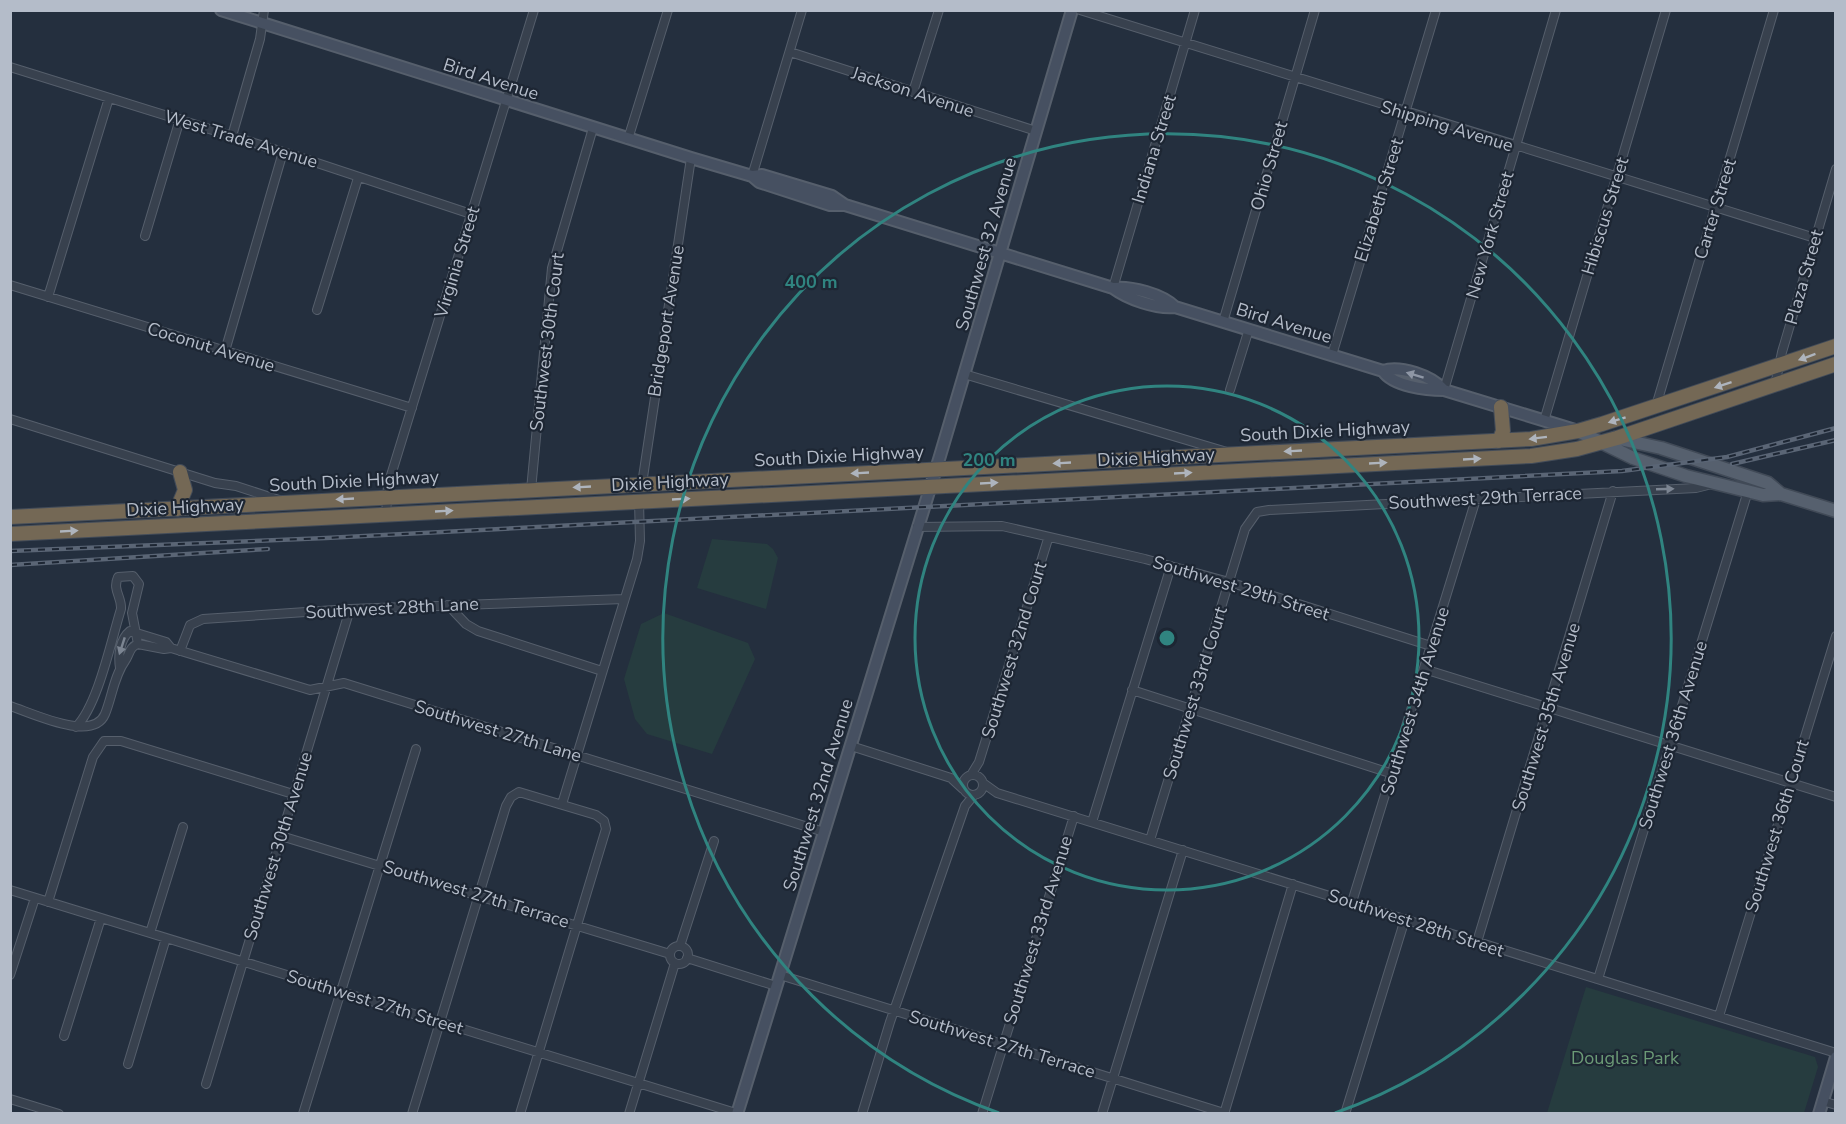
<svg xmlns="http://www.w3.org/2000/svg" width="1846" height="1124" viewBox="0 0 1846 1124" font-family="'Nunito Sans',sans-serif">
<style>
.green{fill:#263c3f}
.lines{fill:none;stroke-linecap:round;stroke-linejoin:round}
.street-casing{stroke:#565f6c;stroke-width:10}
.secondary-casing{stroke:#565f6c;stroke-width:14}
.primary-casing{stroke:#414a57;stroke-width:15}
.highway-casing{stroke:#434c59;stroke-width:16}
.street{stroke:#38414e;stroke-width:8}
.secondary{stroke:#465061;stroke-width:10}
.primary{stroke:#56606e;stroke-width:12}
.highway{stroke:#746855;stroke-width:14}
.rail-casing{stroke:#5a6575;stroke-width:4.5}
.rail{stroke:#1d2633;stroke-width:2;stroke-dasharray:7;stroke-linecap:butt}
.oneway{fill:#aeb4bd}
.oneway2{fill:#8e96a5}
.oneway3{fill:#7c8592}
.ring{fill:none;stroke:#308480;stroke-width:3}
.labels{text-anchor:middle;stroke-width:4.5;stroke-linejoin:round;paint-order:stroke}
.street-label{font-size:18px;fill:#b4bcc9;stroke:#1d2633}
.park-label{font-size:18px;fill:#6b9a76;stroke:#1d2633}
.centre{fill:#308480;stroke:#1d2633;stroke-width:3}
.ring-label{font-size:18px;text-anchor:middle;font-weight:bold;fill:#308480;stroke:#1d2633;stroke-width:4.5;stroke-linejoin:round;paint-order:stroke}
</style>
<rect width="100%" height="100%" fill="#242f3e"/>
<!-- green -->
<path class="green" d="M712,539L767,544L773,549L778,558L766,609L697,588Z
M664,613L748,643L755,659L712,754L647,734L635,719L624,679L641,624Z
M1586,987L1815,1057L1818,1067L1804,1113H1547Z"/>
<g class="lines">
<!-- street casing -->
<g class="street-casing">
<path id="street" d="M1080,10L1815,238
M790,52L1036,131
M10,67L296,156L471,214
M913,92L939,10
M232,136L260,39L264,10
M628,139L668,10
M752,176L802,10
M145,236L180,119
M10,285L412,408
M1113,288L1195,10
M48,297L109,98
M317,310L358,178
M1223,322L1315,10
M225,351L283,152
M1332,355L1436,10
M964,374L1227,452
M1775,385L1782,352L1836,169
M1230,390L1249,329
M1444,390L1556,10
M1656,406L1774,10
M10,419L215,483L236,486L279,500
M1544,421L1666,10
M642,484L691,158
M531,490L552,268L593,128
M386,515L388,485L534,10
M917,527L1002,526L1145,559L1229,582L1431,646
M448,605L466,624L478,631L602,671
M171,648L310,690L344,683L824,832
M180,651L190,625L203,619L350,609L624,599
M120,668C118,655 120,639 130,631L166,642L171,648L164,649L138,644
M1424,669L1836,797
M1132,690L1393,774
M10,706C32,713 93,743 105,714C112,697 114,676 125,661C130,654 129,647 138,644
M76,727C98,705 111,641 121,609C122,597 112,590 118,577L133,576L139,584L132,613L138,644
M851,746L951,778L963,789
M963 785a10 10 0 1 1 20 0a10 10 0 1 1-20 0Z
M971,775L979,762L1048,539
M983,783L997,793L1836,1053
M562,804L637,559L640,541L639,501
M1092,822L1171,566
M281,836L670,954
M1150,840L1245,529L1257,512L1269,510L1696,488L1712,484
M10,890L739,1114
M48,902L93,757L104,741H121L293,794
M1352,902L1476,499
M150,933L183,827
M1477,942L1613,491
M680,946L714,841
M670 955a9 9 0 1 1 18 0a9 9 0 1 1-18 0Z
M687,958L776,986
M10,975L35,898
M780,975L1224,1113
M1598,979L1748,491
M1719,1016L1836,636
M64,1036L101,918
M128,1064L166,938
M206,1084L350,609
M10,1099L59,1114
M1822,1101L1836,1105
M303,1114L416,749
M412,1114L506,806L511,797L519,792L596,815L604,821L606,829L520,1114
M629,1114L675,963
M862,1114L890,1022L965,806L974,795
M982,1114L1074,816
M1102,1114L1183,850
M1224,1114L1293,884
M1345,1114L1405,919"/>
</g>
<!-- secondary casing -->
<g class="secondary-casing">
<path id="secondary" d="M221,10L691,158L752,176L762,175L832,196L845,205L1113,288C1128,299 1156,309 1175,307L1383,371C1393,386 1426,390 1444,390L1575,430
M752,176L759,182L830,205H845
M1113,288C1131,286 1162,294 1175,307
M1383,371C1400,365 1432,376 1444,390
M737,1114L940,456L1072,10
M1819,1114L1836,1057"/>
</g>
<!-- primary casing -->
<g class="primary-casing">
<path id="primary" d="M1578,431L1633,458L1686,476L1763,495L1781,494L1836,511
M1615,438L1661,448L1768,483L1781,494"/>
</g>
<!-- highway casing -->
<g class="highway-casing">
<path id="highway" d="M1499,441L1503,431L1501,407
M177,509L185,490L180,472
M10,517L1531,439L1578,431L1602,424L1836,346
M10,534L1531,456L1577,449L1617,438L1836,364"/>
</g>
<!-- street -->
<use href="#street" class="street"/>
<!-- secondary -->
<use href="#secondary" class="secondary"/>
<!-- primary -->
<use href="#primary" class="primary"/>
<!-- highway -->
<use href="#highway" class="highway"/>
<!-- rail casing -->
<g class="rail-casing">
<path id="rail" d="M1732,464L1836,440
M10,551L326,538L1622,471L1727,457L1836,428
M10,565L268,549"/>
</g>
<!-- rail -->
<use href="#rail" class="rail"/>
</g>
<!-- one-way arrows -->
<defs><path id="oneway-solid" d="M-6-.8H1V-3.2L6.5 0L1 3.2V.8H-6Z" transform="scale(1.5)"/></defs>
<g class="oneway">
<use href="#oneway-solid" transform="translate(1807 357) rotate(160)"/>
<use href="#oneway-solid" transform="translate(1723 385) rotate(162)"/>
<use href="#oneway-solid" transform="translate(1617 420) rotate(163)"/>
<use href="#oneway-solid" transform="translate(1538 438) rotate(173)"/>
<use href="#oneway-solid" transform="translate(1293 451) rotate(177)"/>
<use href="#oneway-solid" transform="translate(1472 459) rotate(-3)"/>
<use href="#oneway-solid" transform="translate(1062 463) rotate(177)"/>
<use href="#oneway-solid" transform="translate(1378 463) rotate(-3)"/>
<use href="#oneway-solid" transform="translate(860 473) rotate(177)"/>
<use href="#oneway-solid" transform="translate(1183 473) rotate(-3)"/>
<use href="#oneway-solid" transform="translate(989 483) rotate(-3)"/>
<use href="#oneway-solid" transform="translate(582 487) rotate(177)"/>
<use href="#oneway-solid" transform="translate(345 499) rotate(177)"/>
<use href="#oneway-solid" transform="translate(681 499) rotate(-3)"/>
<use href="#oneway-solid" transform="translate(444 511) rotate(-3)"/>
<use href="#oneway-solid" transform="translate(69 531) rotate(-3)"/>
</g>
<use class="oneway2" href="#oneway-solid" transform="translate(1415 375) rotate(-163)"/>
<g class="oneway3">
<use href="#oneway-solid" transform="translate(1665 489) rotate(-2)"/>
<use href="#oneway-solid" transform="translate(122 646) rotate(108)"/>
</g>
<!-- distance rings -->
<g class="ring">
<circle cx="1167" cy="638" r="252"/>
<path d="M999 1113A504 504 0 1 1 1335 1113"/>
</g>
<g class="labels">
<!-- street labels -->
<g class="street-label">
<text transform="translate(491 79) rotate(18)" y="6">Bird Avenue</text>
<text transform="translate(913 92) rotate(18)" y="6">Jackson Avenue</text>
<text transform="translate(1447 126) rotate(17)" y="6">Shipping Avenue</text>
<text transform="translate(241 139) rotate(17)" y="6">West Trade Avenue</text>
<text transform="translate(1154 149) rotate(-73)" y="6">Indiana Street</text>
<text transform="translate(1269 166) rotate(-74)" y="6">Ohio Street</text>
<text transform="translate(1379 200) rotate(-73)" y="6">Elizabeth Street</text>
<text transform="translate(1715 209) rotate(-73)" y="6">Carter Street</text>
<text transform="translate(1605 216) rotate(-73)" y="6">Hibiscus Street</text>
<text transform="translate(1490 235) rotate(-74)" y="6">New York Street</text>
<text transform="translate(986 244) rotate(-74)" y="6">Southwest 32 Avenue</text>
<text transform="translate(457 262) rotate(-73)" y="6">Virginia Street</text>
<text transform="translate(1804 277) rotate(-74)" y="6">Plaza Street</text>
<text transform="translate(666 321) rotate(-81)" y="6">Bridgeport Avenue</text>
<text transform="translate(1284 323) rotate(17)" y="6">Bird Avenue</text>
<text transform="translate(547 342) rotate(-83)" y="6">Southwest 30th Court</text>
<text transform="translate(211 347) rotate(17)" y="6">Coconut Avenue</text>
<text transform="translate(1325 431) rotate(-3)" y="6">South Dixie Highway</text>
<text transform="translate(839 456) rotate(-3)" y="6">South Dixie Highway</text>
<text transform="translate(1156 457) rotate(-3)" y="6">Dixie Highway</text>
<text transform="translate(354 481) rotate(-3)" y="6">South Dixie Highway</text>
<text transform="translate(670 482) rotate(-3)" y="6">Dixie Highway</text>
<text transform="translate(1485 498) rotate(-3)" y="6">Southwest 29th Terrace</text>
<text transform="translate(185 507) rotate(-3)" y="6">Dixie Highway</text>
<text transform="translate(1241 588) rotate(17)" y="6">Southwest 29th Street</text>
<text transform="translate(392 608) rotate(-3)" y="6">Southwest 28th Lane</text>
<text transform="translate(1014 650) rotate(-73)" y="6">Southwest 32nd Court</text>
<text transform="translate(1195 693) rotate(-73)" y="6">Southwest 33rd Court</text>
<text transform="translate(1415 701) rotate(-73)" y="6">Southwest 34th Avenue</text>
<text transform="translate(1546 717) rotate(-73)" y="6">Southwest 35th Avenue</text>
<text transform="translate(498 731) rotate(17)" y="6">Southwest 27th Lane</text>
<text transform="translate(1673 735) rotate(-73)" y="6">Southwest 36th Avenue</text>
<text transform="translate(818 795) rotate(-73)" y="6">Southwest 32nd Avenue</text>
<text transform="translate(1777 826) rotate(-73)" y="6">Southwest 36th Court</text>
<text transform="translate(278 846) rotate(-73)" y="6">Southwest 30th Avenue</text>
<text transform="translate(476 894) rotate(17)" y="6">Southwest 27th Terrace</text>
<text transform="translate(1416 923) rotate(18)" y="6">Southwest 28th Street</text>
<text transform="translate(1038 930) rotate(-73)" y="6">Southwest 33rd Avenue</text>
<text transform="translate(375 1002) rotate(17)" y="6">Southwest 27th Street</text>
<text transform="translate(1002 1044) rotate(17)" y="6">Southwest 27th Terrace</text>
</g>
<!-- park labels -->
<g class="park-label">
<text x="1625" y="1064">Douglas Park</text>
</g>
</g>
<circle cx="1167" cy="638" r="9" class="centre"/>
<g class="ring-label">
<text x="811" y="288">400 m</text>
<text x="989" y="466">200 m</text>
</g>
<!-- border -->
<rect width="1846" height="1124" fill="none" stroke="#b4bcc9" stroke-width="24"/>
</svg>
